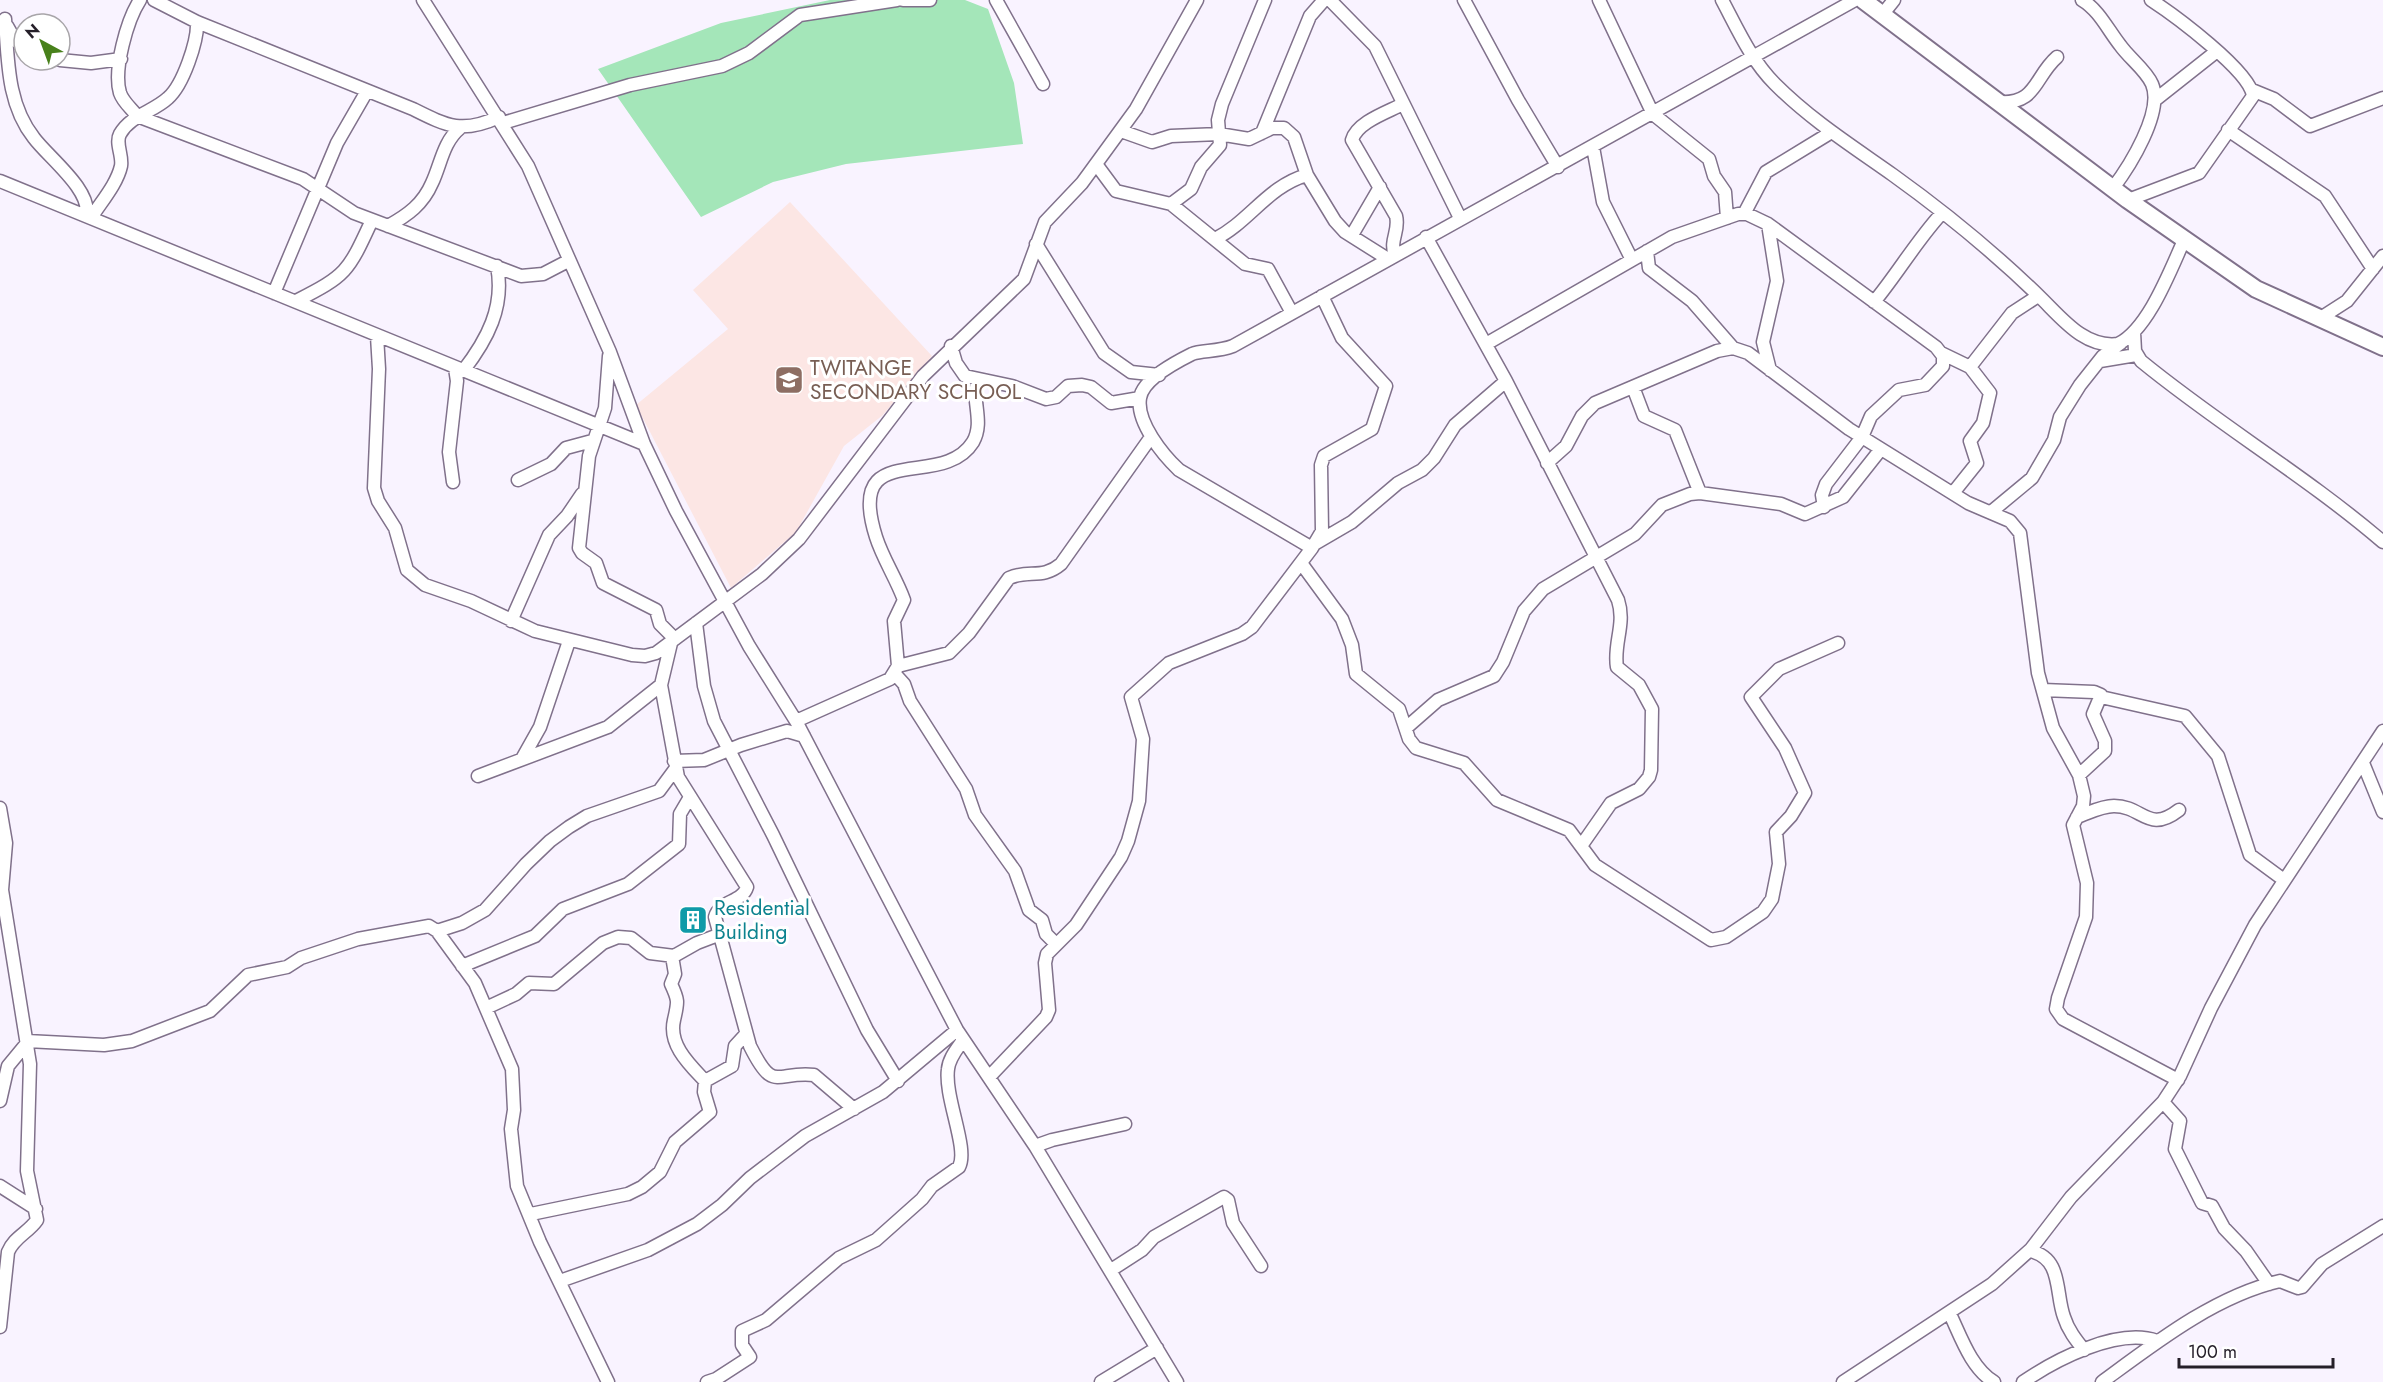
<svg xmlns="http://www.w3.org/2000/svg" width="2383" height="1382" viewBox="0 0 2383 1382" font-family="Jost,sans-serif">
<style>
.education{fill:#fce6e4}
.green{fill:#a4e6b9}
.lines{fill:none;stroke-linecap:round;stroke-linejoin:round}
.street-casing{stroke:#80718b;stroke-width:15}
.secondary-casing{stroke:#80718b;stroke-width:20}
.street{stroke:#fff;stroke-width:12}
.secondary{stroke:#fff;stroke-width:16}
.labels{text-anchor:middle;stroke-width:6;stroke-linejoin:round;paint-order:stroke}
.education-label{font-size:21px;fill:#785e54;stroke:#fff;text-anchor:start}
.culture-label{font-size:21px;fill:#0d838f;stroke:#fff;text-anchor:start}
</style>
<rect width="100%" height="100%" fill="#f9f3ff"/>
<!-- education -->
<path class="education" d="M790,202L932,356L883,415L844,446L796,532L731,588L636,405L728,329L693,290Z"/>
<!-- green -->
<path class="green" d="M830,0H965L988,9L1014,83L1023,144L846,164L773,182L701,217L598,69L721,23Z"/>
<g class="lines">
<!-- street casing -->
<g class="street-casing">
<path id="street" d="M140,0C127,20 113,70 120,93C123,102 132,109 137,116L303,179L354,213L521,276L543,274L568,261
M154,0L197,22L413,109C447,126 462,134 499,117
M423,0L528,166L610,352L644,444L676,511L749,646L796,721L957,1030L1035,1146L1177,1382
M903,0H930
M996,0L1043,84
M1330,0L1375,46L1460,218
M1464,0L1518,100L1558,167
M1599,0L1653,114L1709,159L1714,176L1725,192L1727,218
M1722,0C1738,30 1751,60 1775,84C1811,120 1852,146 1893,175C1946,213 1997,255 2043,300C2064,321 2086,348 2118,344C2149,329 2171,268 2185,238
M2082,0C2099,10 2108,30 2120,45C2129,58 2146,70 2152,84C2164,112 2129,167 2113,188
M1882,15L1894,0
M5,19C8,60 7,104 34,138C48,157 93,191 86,216
M7,26L15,40L24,48
M60,60L91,63L121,59
M2252,90L2274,99L2310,126L2383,98
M2155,100L2217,51
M1998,102C2037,105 2034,77 2057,57
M503,123L630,85L722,66L749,53L800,15L897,0
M2228,130L2325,196L2373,269
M1121,131L1152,142L1171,136L1219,134L1249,139L1272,128H1284L1294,137L1307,175L1335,221L1345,232L1388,259
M1262,133L1310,16L1324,0
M1593,147L1603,202L1632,260
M1096,164L1116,191L1171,204L1245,264L1268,269L1292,313
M0,181L644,444
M2128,200L2199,173L2253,96C2250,71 2174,15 2151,0
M1171,204L1191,189L1201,167L1220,145L1218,120L1222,104L1265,0
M1744,214L1766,172L1830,133
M91,218C101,202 117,184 121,166C123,156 115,143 120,134C131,115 153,112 168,98C183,85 198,41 197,22
M1768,224L1777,281L1763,342L1770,370
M388,226C408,215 423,204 432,183C441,164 443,142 460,128
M1352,235L1380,187
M1426,237L1506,381L1618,600C1626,624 1613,644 1617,667L1639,685L1652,709L1651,770L1649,777L1639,789L1611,803L1581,846
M1215,239C1249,222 1268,186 1307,175
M1036,244L1104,353L1131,372L1159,375
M1647,251L1649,268L1692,301L1733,348
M1395,255C1389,240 1400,231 1396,216L1352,140C1357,122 1388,112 1403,104
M274,293L337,143L367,91
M296,301C347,275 348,272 372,220
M1874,302C1898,273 1917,240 1942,213
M2319,319L2347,301L2383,256
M2134,332L2135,351L2141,361C2219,425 2306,476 2383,542
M377,336L379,369L374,488L378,501L395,528L407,570L425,585L471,601L535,631L632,655L645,656L656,653L762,574L799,539L923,376L1024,279L1045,222L1082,183L1136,109L1197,0
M1486,344L1672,237L1738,214H1747L1768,224L1936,347L1943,356V366L1925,385L1899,390L1871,416L1862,437L1826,484L1822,495L1824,507
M951,346L956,363L965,376L1012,386L1046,399L1056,397L1068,386L1082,385L1091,387L1111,403L1140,398
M1941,353L1970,367L1990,393L1983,423L1970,441L1977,463L1953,493
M609,356L605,408L589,456L579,548L582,553L596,563L603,583L656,610L660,624L675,639
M2100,361L2136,355
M1970,367L2012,313L2038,296
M463,371C487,340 505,307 497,266
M1633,387L1644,416L1675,430L1700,493
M1547,463L1566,446L1582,416L1595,403L1717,351L1733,348L1748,353L1849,429L1968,503L2010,521L2020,533L2038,673L2053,728L2079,775L2084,796L2083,806L2073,825L2087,883L2086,917L2058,998L2056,1009L2063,1019L2178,1080
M518,480L551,464L566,448L592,441
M453,482L449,452L457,381L455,368
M1991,512L2032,478L2054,440L2060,417L2080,385L2103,356L2121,343
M1316,543L1352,522L1398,483L1422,470L1434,458L1455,425L1506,381
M1312,548L1179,470C1163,455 1136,422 1140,398C1143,379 1176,362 1192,354C1201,350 1218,352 1233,346L1855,0
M1301,563L1342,619L1352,645L1356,674L1399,709L1409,739L1416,748L1464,763L1497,800L1569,830L1595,865L1711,940L1726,937L1763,912L1772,899L1779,864L1776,832L1791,816L1805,793L1785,748L1751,697L1779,669L1838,643
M511,621L549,535L567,516L582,494
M696,623L704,686L714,721L773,835L867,1030L898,1081
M671,643L661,685L678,777L747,887C742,903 720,900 715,917L750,1046C774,1094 775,1071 814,1075L854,1109
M898,666L949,653L969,633L1009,578C1029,569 1042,580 1061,564L1151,437
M894,673L904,684L910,701L966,789L975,815L1015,871L1029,910L1042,920L1046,934L1055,943
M2043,690L2094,692L2101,695L2093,714L2105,741V751L2079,775
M2101,697L2185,716L2218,756L2250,855L2284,880
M796,721L890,679L898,666L894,621L904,600C896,578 883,559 876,537C844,436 942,492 973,442C985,421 970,399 978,380
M1406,728L1438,700L1494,676L1503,662L1524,611L1543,589L1635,534L1662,505L1690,494L1700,493L1781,504L1805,514L1843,497L1881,449
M522,759L540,727L569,641
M674,761L704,760L741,745L787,731L804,736
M2363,763L2383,812
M478,776L608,727L661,685
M0,808L6,843L2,890L30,1064L27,1171L37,1220C28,1233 14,1237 8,1252L0,1327
M2077,817C2089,813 2101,806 2114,806C2143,806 2148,834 2179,810
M437,931L462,923L485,910L526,864L550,841L569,827L587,816L659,791L676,768
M672,956L675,974L671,984C679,1001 678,1002 674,1020C668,1045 690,1065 705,1081
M462,966L535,936L563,909L628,884L679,844L680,814L690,797
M486,1008L516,994L529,983L554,984L603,943L618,937L631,938L650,953L674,956L697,943L718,935
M27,1041L104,1045L132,1041L210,1011L248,975L287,967L301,958L358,939L429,926L437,931L475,983L512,1069L514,1110L511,1129L517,1186L540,1242L608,1382
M990,1076L1046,1017L1049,1010L1045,963L1047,954L1076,925L1121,857L1128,841L1139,801L1143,739L1131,697L1169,663L1242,634L1252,627L1312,548L1322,531L1321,465L1324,456L1372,429L1386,386L1342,338L1322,296
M0,1101L8,1066L27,1043
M2163,1102L2180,1121L2175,1149L2202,1203L2212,1206L2224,1228L2246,1251L2269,1284
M1035,1146L1052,1140L1125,1124
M0,1186L36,1209
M531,1214L628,1194L642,1187L660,1172L675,1142L710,1112L704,1092L705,1081L732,1066L735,1046L746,1034
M2030,1251C2063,1258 2055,1293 2064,1317C2068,1330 2076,1340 2084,1350
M1111,1270L1142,1250L1154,1237L1224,1197L1228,1200L1233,1223L1261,1266
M560,1281L648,1250L697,1224L722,1205L750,1178L805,1136L883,1092L957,1030
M1950,1314C1961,1337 1971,1368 1994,1382
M707,1382L716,1379L750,1357L742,1345V1331L766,1320L839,1258L876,1240L922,1199L932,1186L959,1167C969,1149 944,1097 948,1069C949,1058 957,1049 963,1040
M1101,1382L1157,1348
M1843,1382L1992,1284L2031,1249L2071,1197L2163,1102L2180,1076L2211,1008L2255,925L2383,731
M2023,1382C2055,1360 2118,1327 2157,1341
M2102,1382C2155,1343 2215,1296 2280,1281L2298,1288L2302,1287L2322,1264L2383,1226"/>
</g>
<!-- secondary casing -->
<g class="secondary-casing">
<path id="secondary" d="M1863,0L2128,200L2256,289L2383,347"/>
</g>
<!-- street -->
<use href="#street" class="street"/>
<!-- secondary -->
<use href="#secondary" class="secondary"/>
</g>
<!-- icons -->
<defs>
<g id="school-square" transform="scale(1.5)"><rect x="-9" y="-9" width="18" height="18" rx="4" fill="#8d6e63" stroke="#fff"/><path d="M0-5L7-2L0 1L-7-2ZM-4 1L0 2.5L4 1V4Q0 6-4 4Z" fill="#fff"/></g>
<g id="building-square" transform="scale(1.5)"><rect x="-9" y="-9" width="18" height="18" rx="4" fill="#0f9aa8" stroke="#fff"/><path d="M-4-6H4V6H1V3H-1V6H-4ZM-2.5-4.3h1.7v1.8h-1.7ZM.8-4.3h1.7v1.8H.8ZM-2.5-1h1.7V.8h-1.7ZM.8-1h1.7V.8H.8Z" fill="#fff"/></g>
</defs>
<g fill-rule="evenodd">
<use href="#school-square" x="789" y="380"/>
<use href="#building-square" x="693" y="920"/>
</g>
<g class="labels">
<!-- education labels -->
<g class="education-label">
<text x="810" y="375">TWITANGE<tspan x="810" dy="24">SECONDARY SCHOOL</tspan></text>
</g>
<!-- culture labels -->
<g class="culture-label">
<text x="714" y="915">Residential<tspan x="714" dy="24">Building</tspan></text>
</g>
</g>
<!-- north arrow -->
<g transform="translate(42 42) rotate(319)"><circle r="28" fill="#ffffff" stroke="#a8a5a9" stroke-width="1.5"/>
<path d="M0-4.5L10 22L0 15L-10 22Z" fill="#48811b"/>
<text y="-9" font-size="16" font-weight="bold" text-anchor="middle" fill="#251f29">N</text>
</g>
<!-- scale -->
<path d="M2179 1358v9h154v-9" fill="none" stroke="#251f29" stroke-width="3"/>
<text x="2188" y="1358" font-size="18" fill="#251f29" stroke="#ffffff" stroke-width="4.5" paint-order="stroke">100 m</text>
</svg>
